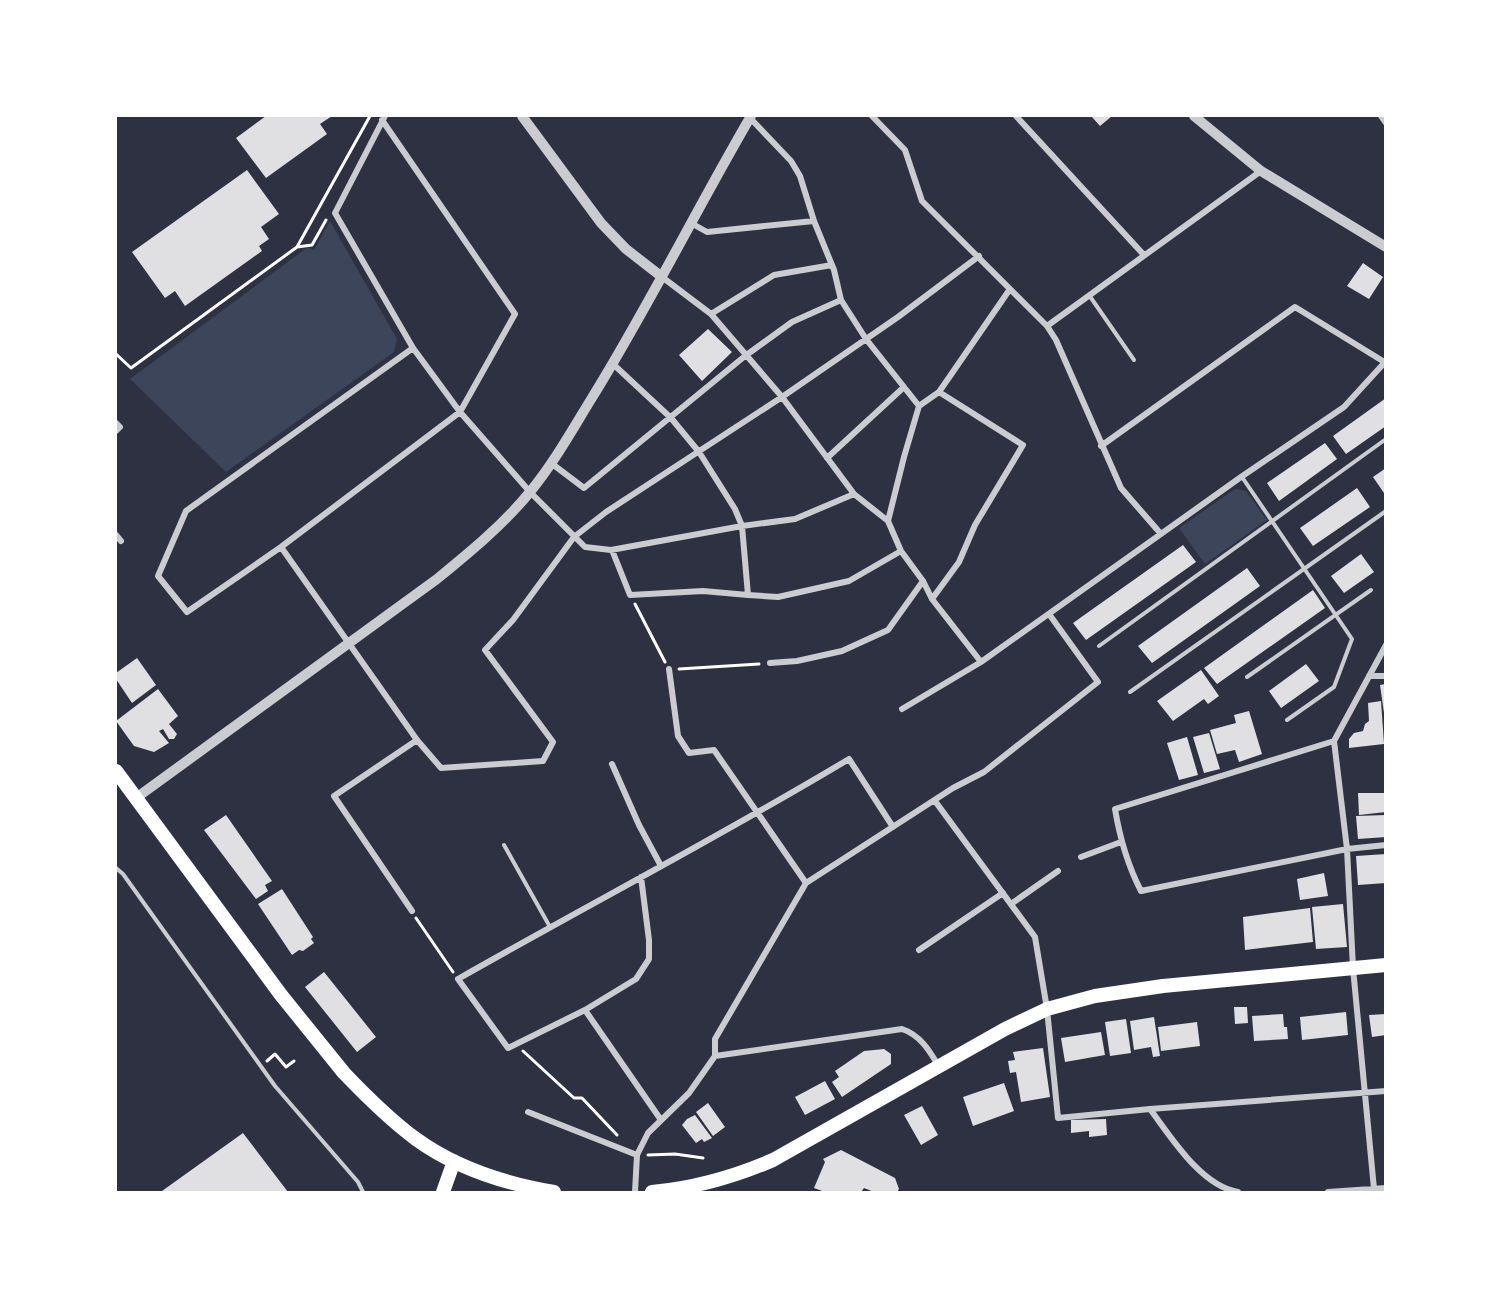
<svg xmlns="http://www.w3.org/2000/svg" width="1501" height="1308" viewBox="0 0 1501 1308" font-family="Overpass,sans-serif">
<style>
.green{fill:#3c4559}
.building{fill:#e0e0e3}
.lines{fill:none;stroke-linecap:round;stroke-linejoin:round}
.path{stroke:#fff;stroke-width:3}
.service{stroke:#caccd0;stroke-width:4}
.minor{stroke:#caccd0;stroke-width:6}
.tertiary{stroke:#caccd0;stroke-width:10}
.primary{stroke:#fff;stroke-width:14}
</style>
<rect width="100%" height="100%" fill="#2d3142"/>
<!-- green -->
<path class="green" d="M330,221L397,339L394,352L226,472L130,379L308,247L314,250Z
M1235,489L1246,491L1267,520L1205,564L1179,528Z"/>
<!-- building -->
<path class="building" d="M266,116H332L320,124L327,134L266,178L236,138Z
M1091,116H1112L1100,126Z
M247,170L279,214L261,227L269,239L259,246L262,251L185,306L175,291L165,298L132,252Z
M1363,263L1383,277L1369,299L1347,286Z
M708,329L732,352L702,381L679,355Z
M1386,398V426L1346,454L1333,436Z
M1325,443L1337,459L1279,501L1267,483Z
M1386,468V496L1373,477Z
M1357,488L1370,507L1313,546L1300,528Z
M1183,545L1196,562L1086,640L1073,623Z
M1361,554L1374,572L1344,593L1331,576Z
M1247,568L1260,586L1152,663L1138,646Z
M1313,590L1325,608L1217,684L1204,668Z
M137,658L156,685L132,703L116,679V673Z
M1306,664L1319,681L1281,708L1269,691Z
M1201,670L1219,696L1208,704L1204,699L1173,721L1157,701Z
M1386,684V713H1384L1380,685Z
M158,689L178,716L169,724L177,734L174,739H169L163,729L159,731L169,743L154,752L134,746L116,721Z
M1381,701L1384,744L1349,748V739L1354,733L1363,731L1365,724L1369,721L1368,703Z
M1249,711L1262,754L1239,762L1235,750L1217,754L1210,730L1236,723L1234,715Z
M1209,733L1220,769L1204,773L1193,737Z
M1187,737L1198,775L1179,780L1167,743Z
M1358,793H1386V812L1359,815Z
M226,815L272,881L265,885L268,891L256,899L204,830Z
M1386,815V837L1358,839L1356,816Z
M1386,854V883L1358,885L1356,856Z
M1324,873L1328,896L1300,900L1297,879Z
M282,889L313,937L311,939L314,943L303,951L299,950L292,955L258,904Z
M1343,904L1347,947L1316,949L1312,907Z
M1310,908L1313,942L1245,950L1243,917Z
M324,972L376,1037L357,1052L305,987Z
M1234,1007H1247L1248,1023L1235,1024Z
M1346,1012L1348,1035L1302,1040L1300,1017Z
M1283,1014L1284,1027H1287L1288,1039L1254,1041L1252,1016Z
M1386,1014V1035L1372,1037L1369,1015Z
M1154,1017L1160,1056L1153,1057L1151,1047L1134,1050L1130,1021Z
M1126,1019L1131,1053L1110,1056L1105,1022Z
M1197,1022L1200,1046L1161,1051L1158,1027Z
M1101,1032L1105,1055L1065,1062L1061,1038Z
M1043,1048L1050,1097L1021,1102L1016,1072L1010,1073L1008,1061L1015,1060L1013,1052Z
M884,1049L891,1054V1064L842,1097L832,1082L839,1077L835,1071L864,1051Z
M825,1081L835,1099L805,1115L795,1097Z
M1004,1083L1014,1111L973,1126L963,1097Z
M708,1103L725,1127L713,1136L696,1112Z
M922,1106L938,1135L921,1145L904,1115Z
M695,1115L712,1138L704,1142L702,1139L696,1143L682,1125L687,1119Z
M1106,1119L1107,1135L1089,1137V1131L1071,1133V1120Z
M243,1133L288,1192H163L162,1191Z
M841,1150L895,1178L899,1189L897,1192H874L864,1188L861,1192H825L814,1188L825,1162L823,1159Z"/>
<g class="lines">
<!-- path -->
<path class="path" d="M297,247L312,245L326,220
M116,354L131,368L297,247L370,116
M635,604L665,662
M679,669L759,664
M416,918L453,972
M523,1051L574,1098H582L617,1135
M267,1061L275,1054L286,1067L294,1061
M648,1155L675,1154L703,1158"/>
<!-- service -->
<path class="service" d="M1089,295L1134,360
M1242,477L1352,639L1334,687L1287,720
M1099,646L1386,439
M1247,677L1371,590
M1130,692L1386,511
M504,845L550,927
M116,868L123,874L275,1086L358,1182L363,1192"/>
<!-- minor -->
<path class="minor" d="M385,116L335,213L413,348L460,412L530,492L585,547L611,550L742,526L795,519L854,494
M872,116L905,150L922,201L1047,326L1056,340L1121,488L1161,534
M1016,116L1144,255
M1381,116L1386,123
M750,118L791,161L800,176L814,221L834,270L841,300L866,339L919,406
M382,120L515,314L460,412L281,547L187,612L158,576L186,511L413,348
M691,223L707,232L814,221
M662,277L711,314L782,397L854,494L888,521L901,551L923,581L932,599L981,662
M711,314L774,275L832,265
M1047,326L1261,171
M613,364L671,418L699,452L735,509L742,526L748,595L778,597L849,581L901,551
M116,423L120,427L116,431
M1101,446L1295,307L1386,363
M827,458L904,387
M551,463L584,488L745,356L792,322L841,300
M888,521L904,457L919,406L939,392L1010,289
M116,535L121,541
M281,547L417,740L441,768L543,761L553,742L485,650L513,620L574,537L606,512L782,397L898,317L979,256
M612,550L630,595L703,591L748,595
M932,599L959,562L975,525L1023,445L939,392
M770,663L797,661L842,651L888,630L923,581
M669,669L678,736L689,753L714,750L806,883
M1369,676H1386
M902,709L981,662L1241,477L1344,407L1386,361
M1334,741L1115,809C1120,839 1127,864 1141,891L1347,849L1386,845
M612,764L639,825L661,866
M935,801L1035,937L1047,1009L1058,1118L1150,1109C1171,1137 1201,1186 1238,1192
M1081,857L1121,842
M641,877L649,940V959L636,979L585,1010L508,1048L458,979C588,905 721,836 849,759L893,827
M1011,904L1058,871
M412,911L334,796L417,740
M919,950L1003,893
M585,1010L661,1120
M715,1056L902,1029C920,1035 929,1050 938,1065
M1150,1109L1386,1091
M528,1112L637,1155
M1374,1189L1353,968L1347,849L1334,741L1386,645
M635,1192L637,1155L648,1133L689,1093L715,1056V1039L806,883L953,788L984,772L1098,682L1049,614
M1328,1192L1386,1188"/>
<!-- tertiary -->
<path class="tertiary" d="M522,116L601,223L626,249L662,277
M1194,116L1261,171L1386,247
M136,798L437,579C470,552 503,525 530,492C553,464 571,432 590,401C648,308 696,210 751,116"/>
<!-- primary -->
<path class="primary" d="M116,771L281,995L344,1073C366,1096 390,1120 416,1139C456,1168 507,1184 554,1192
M443,1192L454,1161
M652,1192C695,1188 734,1177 773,1160L1005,1029L1047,1009L1095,996L1163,986L1386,965"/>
</g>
<!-- border -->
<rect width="1501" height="1308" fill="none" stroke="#ffffff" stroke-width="234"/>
</svg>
